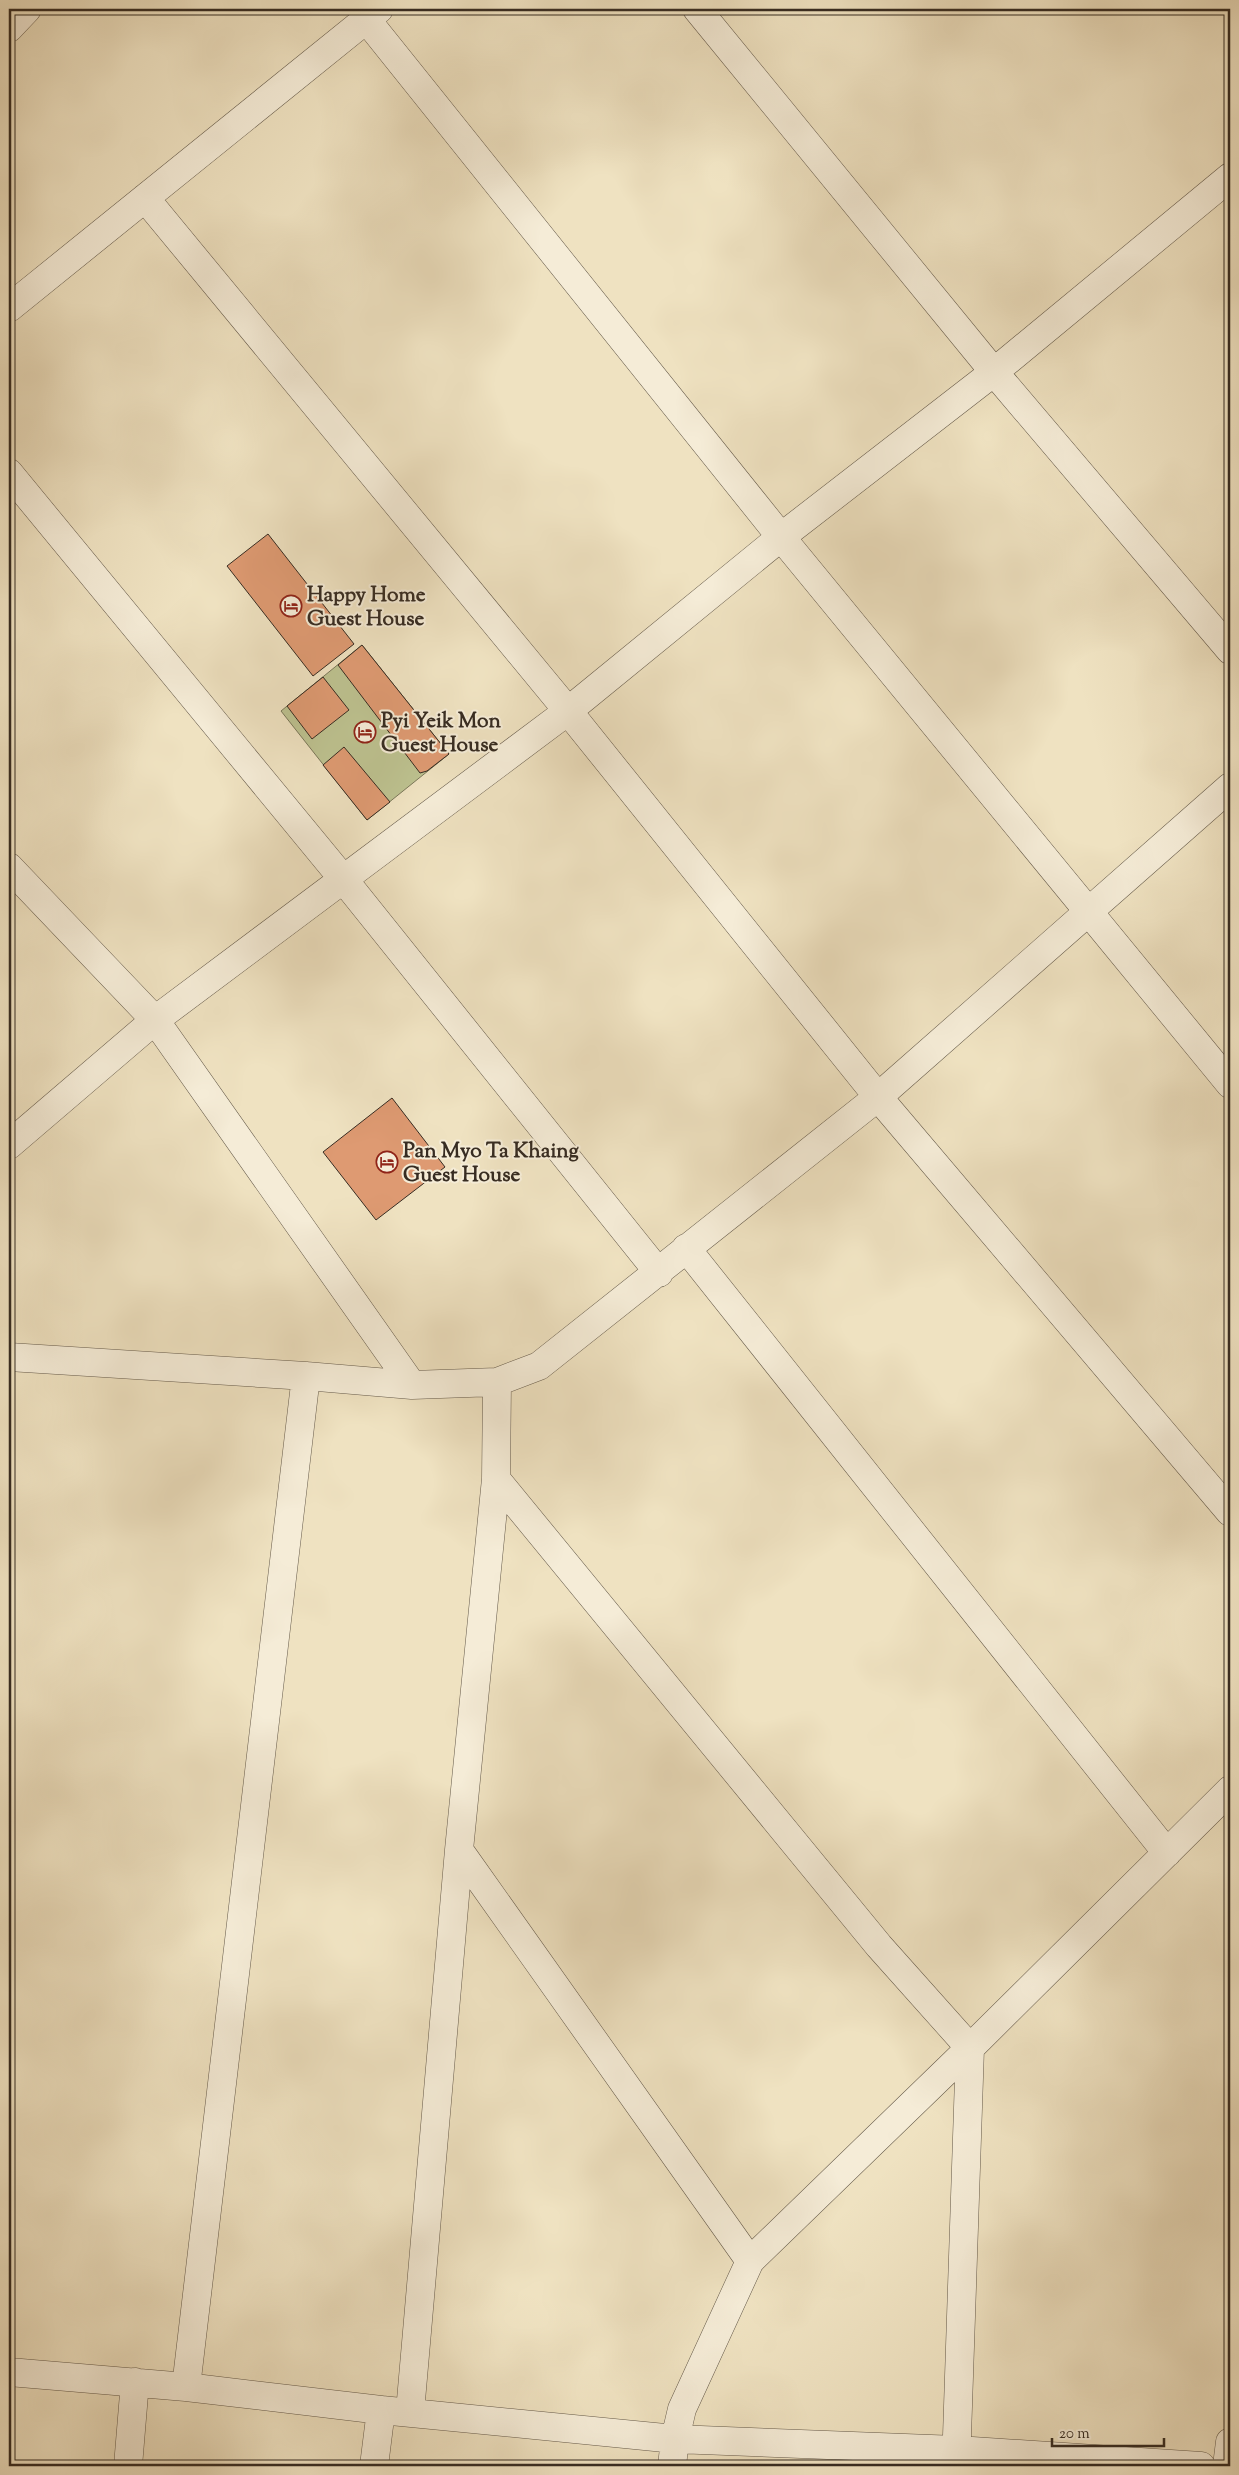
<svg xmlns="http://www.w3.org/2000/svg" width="1239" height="2475" viewBox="0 0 1239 2475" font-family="'Sorts Mill Goudy',serif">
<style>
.green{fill:#bdc290;stroke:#7a7759}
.building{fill:#de9a72;stroke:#372c22}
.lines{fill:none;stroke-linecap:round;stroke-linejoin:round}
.minor-casing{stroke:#655a4a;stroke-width:29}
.minor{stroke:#f5ecd7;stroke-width:28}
.labels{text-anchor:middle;stroke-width:4;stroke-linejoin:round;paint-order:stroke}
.poi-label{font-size:21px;font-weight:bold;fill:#372c22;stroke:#f5ecd7;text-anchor:start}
</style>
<rect width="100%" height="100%" fill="#efe2c1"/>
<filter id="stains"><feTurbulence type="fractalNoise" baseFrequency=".004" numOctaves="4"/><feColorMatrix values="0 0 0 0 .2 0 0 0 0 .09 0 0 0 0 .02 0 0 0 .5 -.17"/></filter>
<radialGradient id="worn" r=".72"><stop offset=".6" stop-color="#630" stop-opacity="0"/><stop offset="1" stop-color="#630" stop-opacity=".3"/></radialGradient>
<!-- green -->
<path class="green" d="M362,645L449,754L367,820L281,711Z"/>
<!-- building -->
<path class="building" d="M268,534L354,644L313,676L227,566Z
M362,645L449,754L427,771L420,773L338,665Z
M323,677L349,710L312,739L287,706Z
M344,747L390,802L367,820L323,765Z
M392,1098L445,1167L376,1220L323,1152Z"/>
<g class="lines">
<!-- minor casing -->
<g class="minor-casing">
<path id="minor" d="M697,9L994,372L1230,650
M366,19L781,537L1230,1084
M9,28L27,9
M145,198L568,711L878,1097L1230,1512
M9,308L379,9
M9,473L344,880L659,1273
M9,867L155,1020L412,1385
M9,1145L155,1020L568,711L781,537L994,372L1230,177
M686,1248L1167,1853
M9,1357L306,1376L412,1385L497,1382L539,1366L878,1097L1230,787
M496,1479L879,1946L970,2048L956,2466
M459,1850L750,2261
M9,2372L186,2387L381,2410L675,2439L957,2450L1201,2466
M186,2387L306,1376
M410,2412L459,1850L496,1479L497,1382
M128,2466L135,2382
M374,2466L381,2410
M672,2466L675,2439L682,2409L750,2261L970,2048L1230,1790
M1227,2466L1230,2442"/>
</g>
<!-- minor -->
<use href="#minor" class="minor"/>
</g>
<!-- icons -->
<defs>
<g id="hotel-ring" transform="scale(1.125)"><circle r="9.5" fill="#f5ecd7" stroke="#8f2418" stroke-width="1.5"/><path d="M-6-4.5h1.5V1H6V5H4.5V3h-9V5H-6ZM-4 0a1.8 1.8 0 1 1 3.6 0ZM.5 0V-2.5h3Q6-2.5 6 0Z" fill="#8f2418"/></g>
</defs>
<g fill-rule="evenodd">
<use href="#hotel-ring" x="291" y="606"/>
<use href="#hotel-ring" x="365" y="732"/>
<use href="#hotel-ring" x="387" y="1162"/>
</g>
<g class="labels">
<!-- poi labels -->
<g class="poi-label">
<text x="307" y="601">Happy Home<tspan x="307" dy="24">Guest House</tspan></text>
<text x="381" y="727">Pyi Yeik Mon<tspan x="381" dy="24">Guest House</tspan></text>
<text x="403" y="1157">Pan Myo Ta Khaing<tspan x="403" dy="24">Guest House</tspan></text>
</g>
</g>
<!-- margin -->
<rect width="1239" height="2475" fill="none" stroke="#efe2c1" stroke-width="30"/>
<rect x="10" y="10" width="1219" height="2455" fill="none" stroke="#372c22" stroke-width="2.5"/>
<rect x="15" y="15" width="1209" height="2445" fill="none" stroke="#372c22"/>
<!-- scale -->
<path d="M1052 2438v8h112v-8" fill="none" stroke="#372c22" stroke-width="2.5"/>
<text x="1059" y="2438" font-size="15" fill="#372c22" stroke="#f5ecd7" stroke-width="4" paint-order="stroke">20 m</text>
<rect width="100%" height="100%" filter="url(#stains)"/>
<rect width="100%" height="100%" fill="url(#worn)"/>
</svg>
